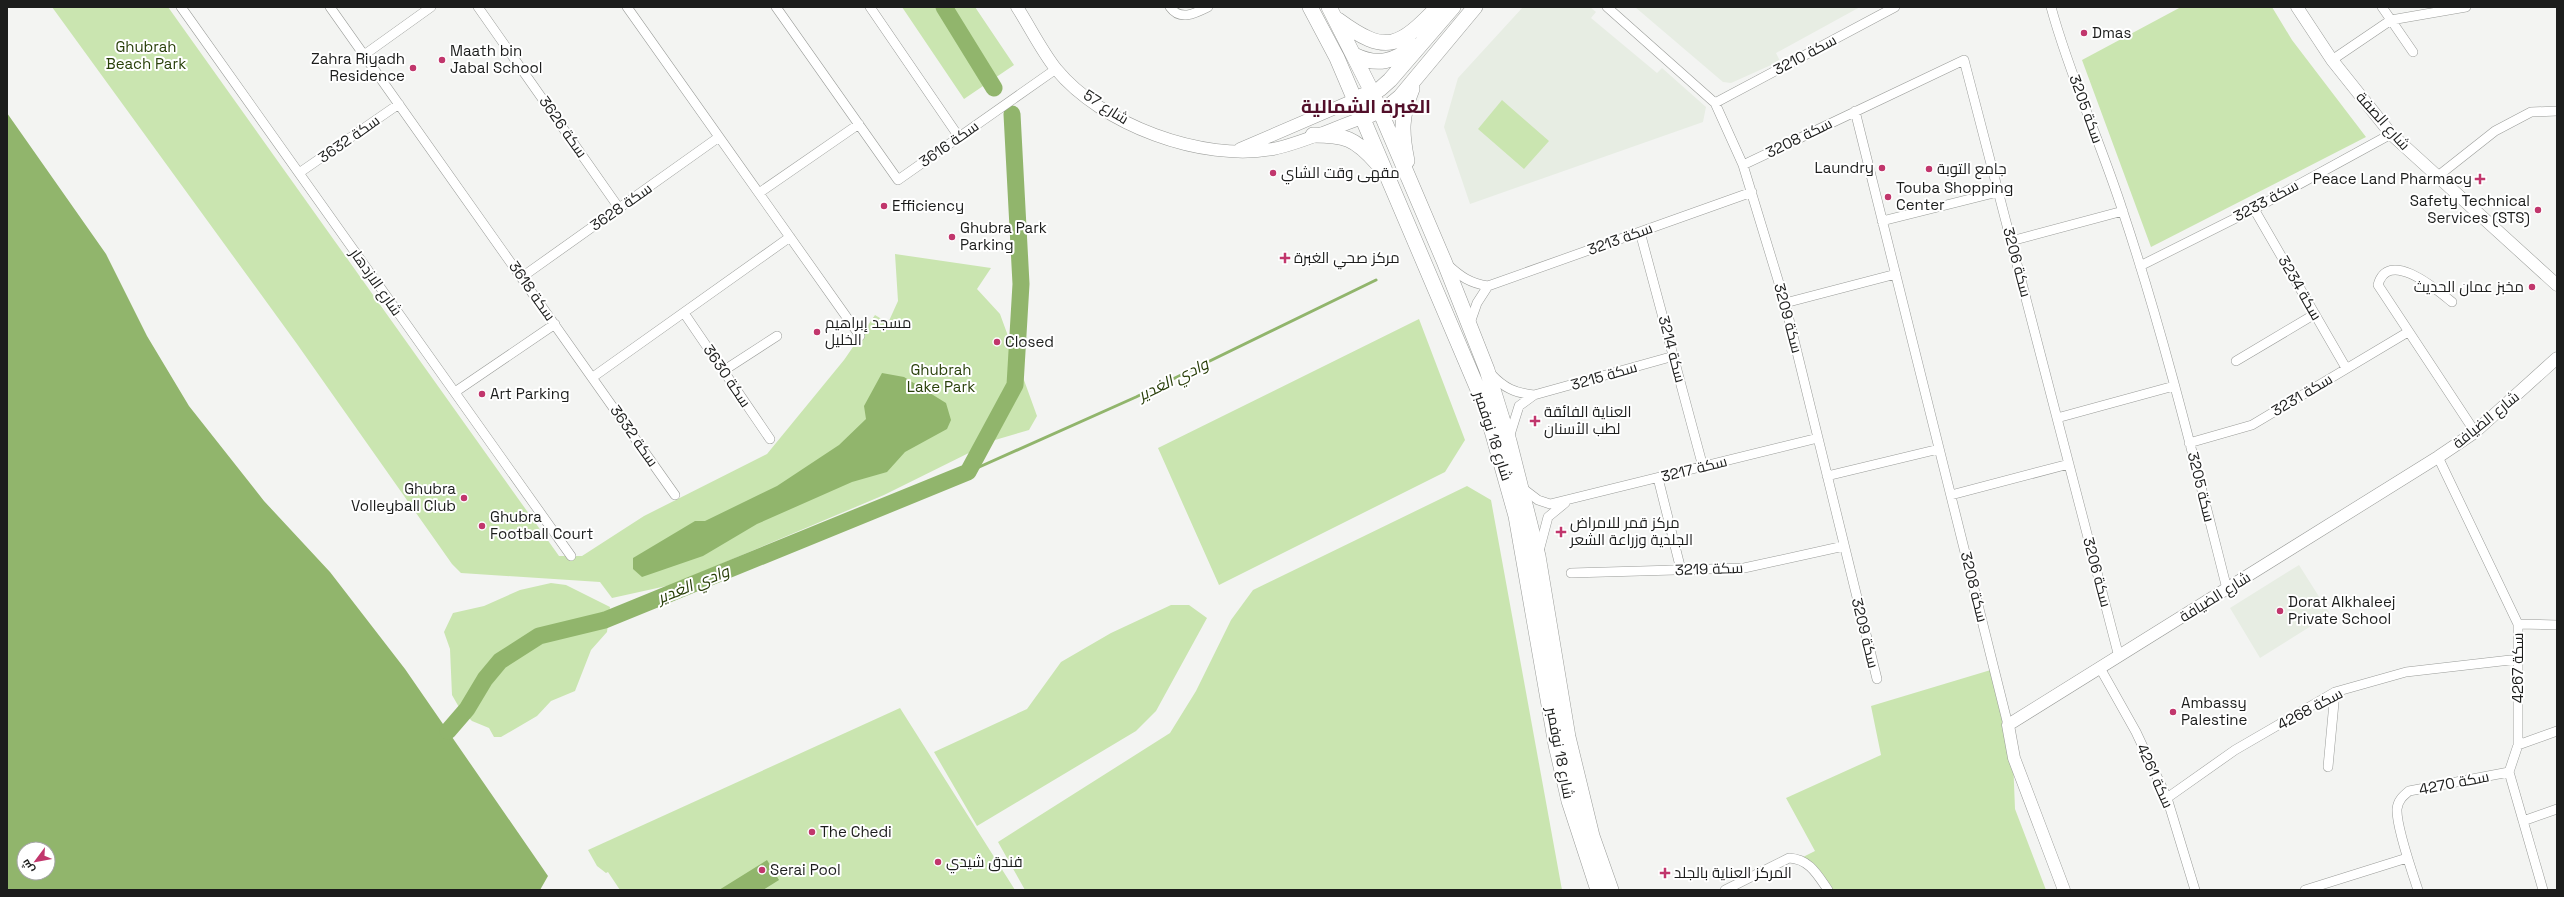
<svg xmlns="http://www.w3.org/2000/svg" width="2564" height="897" viewBox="0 0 2564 897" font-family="'Space Grotesk',Cairo,sans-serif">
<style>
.built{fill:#e7ede3}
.green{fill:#cae5b0}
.water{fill:#91b56c;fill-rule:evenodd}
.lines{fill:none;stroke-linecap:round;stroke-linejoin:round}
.stream{stroke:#91b56c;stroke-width:3}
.river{stroke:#91b56c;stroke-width:17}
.minor-casing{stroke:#9a9c99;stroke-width:10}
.tertiary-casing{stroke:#9a9c99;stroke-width:13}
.primary-casing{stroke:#9a9c99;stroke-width:16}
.minor{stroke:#fff;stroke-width:9}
.tertiary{stroke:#fff;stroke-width:12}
.primary{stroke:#fff;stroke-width:15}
.poi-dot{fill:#c1366c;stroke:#fff;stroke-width:1.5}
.labels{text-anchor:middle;stroke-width:4;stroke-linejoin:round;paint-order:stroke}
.poi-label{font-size:15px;fill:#1c1d1c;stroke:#fff;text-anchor:start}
.park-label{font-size:15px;fill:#29400a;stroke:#fff}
.street-label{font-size:15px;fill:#1c1d1c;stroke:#fff}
.water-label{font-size:16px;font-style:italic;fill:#273d07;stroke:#fff}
.district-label{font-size:19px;font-weight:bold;fill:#520f2a;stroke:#fff}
</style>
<rect width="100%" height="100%" fill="#f3f4f2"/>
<!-- built -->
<path class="built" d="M1523,7H1590L1596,12L1591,18L1657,73L1662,68L1706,107L1703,122L1470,204L1444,127L1458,78Z
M1635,7H1860L1776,53L1780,61L1731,83L1723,82Z
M2299,565L2330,614L2260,658L2230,608Z"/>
<!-- green -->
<path class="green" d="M52,7H168L559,556H582L644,516L767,454L844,360L875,315L888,323L898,301L895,254L991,268L977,289L1000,314L1037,416L1029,430L995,440L884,495L671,585L612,598L600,582L461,573L452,564L297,344Z
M902,7H975L1014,65L964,99Z
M2181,7H2272L2292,40L2366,137L2151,247L2082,60Z
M1502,100L1549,141L1524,169L1478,129Z
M1419,319L1465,440L1445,472L1219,585L1158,448Z
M1467,486L1491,500L1562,890H1025L998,842L1170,733L1196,691L1231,620L1253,590Z
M551,583L566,585L610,607L607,632L591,650L575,691L551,701L537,716L501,737H494L489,728L472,721L460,709L452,695L450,649L444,632L453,613L484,606L520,590Z
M1171,605H1189L1207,618L1156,711L1136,731L977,826L934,752L1027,709L1061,662L1111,633Z
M1994,669L2013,758L2015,809L2046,890H1828L1801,858L1815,851L1786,798L1881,755L1871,706Z
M900,708L1015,890H620L608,872L606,873L597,866L588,850Z"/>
<!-- water -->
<path class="water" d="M7,113L106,254L147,336L189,406L264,501L330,572L405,669L548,876L540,890H7ZM24,849H48V873H24Z
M882,373L904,377L946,403L951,420L947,429L905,452L887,472L852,482L757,524L703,556L642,577L633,569V558L695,521H705L777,486L839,445L866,419L864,406Z
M767,860L779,880L763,890H719Z"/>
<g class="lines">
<!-- stream -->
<path class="stream" d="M968,472L1136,397L1376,280"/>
<!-- river -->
<path class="river" d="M944,7L994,88
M448,731L467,709L485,679L500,661L539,636L605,620L968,472L1015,385L1021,284L1012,114"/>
<!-- minor casing -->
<g class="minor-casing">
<path id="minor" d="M181,7L571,556
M330,7L675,495
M478,7L619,208
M627,7L860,336
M776,7L898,180L1056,69
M870,7L959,137
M1170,7C1180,21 1194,14 1208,7
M1607,7L1715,103L1743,165L1785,303L1877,679
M2051,7C2070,77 2101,143 2123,212C2164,335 2195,463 2227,589
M2382,7L2413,52
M364,55L431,7
M2332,60L2391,20L2466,7
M1715,103L1895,7
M1855,111L2008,725
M1743,165L1964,60L2119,657
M299,173L399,104
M2438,176L2495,131L2531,112L2557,111
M759,193L859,124
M2254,209L2346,368
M1882,221L1998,192
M1640,232L1703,467
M2011,241L2123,211
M1448,265C1461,277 1470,283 1488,286L1752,192
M2140,266L2254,209L2391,134
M522,277L719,137
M2452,302C2436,289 2388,248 2378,285L2475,432
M1785,303L1896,274
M684,313L770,439
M1470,323L1477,303L1488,286
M2236,361L2315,314
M723,371L777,336
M1491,374C1504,388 1515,393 1534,395
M593,377L790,237
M455,392L555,324
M2057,418L2174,386
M1509,438L1519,406L1534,395L1674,356
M2189,443L2252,425L2408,332
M2438,457L2518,624V745L2509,772L2543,890
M1827,476L1939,449
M1658,478L1681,570
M1521,487L1538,500L1550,504L1818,438
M1951,495L2069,464
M1539,551L1548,517L1565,503
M1571,573L1744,568L1844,546
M2518,624L2557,625
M2100,668L2136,732L2167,798L2195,890
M2518,745L2557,731
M2328,767L2335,692
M2167,798L2235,750L2335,692L2406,672L2519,659
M2523,821L2557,809
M1725,890L1789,858C1809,859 1817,874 1828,890
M2305,890L2407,858
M2418,890C2412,872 2396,826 2397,809C2398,800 2403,796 2409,791L2509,772"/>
</g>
<!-- tertiary casing -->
<g class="tertiary-casing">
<path id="tertiary" d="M1017,7C1030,27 1041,50 1056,69C1102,125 1202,162 1273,149C1303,143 1333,128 1362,118
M2297,7L2332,60L2391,134L2557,285
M1240,149L1354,100
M2064,890L2014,758L2008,725L2438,457L2475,432L2557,358"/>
</g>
<!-- primary casing -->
<g class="primary-casing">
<path id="primary" d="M1310,7L1337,58L1485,406L1516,516L1556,745L1569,801L1598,890
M1329,7L1372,92L1444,261L1487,370L1509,441L1538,556L1568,737L1592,836L1611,890
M1338,20C1387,56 1399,47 1438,7
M1354,55C1378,67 1394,61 1415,46
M1362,96L1380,89L1390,80L1453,7
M1370,115L1389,106L1400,97L1475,7
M1313,135C1345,135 1355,138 1377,163
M1407,161C1401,132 1401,116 1412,89"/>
</g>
<!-- minor -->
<use href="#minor" class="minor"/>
<!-- tertiary -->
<use href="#tertiary" class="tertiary"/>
<!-- primary -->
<use href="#primary" class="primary"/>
</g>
<!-- markers -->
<g class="poi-dot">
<circle cx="2084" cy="33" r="4"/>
<circle cx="442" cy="60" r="4"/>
<circle cx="413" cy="68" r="4"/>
<circle cx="1882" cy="168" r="4"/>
<circle cx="1929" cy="169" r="4"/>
<circle cx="1273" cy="173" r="4"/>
<path d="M2478 173h4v4h4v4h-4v4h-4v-4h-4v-4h4z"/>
<circle cx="1888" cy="197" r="4"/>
<circle cx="884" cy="206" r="4"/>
<circle cx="2538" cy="210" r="4"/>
<circle cx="952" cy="237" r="4"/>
<path d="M1283 252h4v4h4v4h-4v4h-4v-4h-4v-4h4z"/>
<circle cx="2532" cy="287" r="4"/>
<circle cx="817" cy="332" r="4"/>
<circle cx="997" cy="342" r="4"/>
<circle cx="482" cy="394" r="4"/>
<path d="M1533 415h4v4h4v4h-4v4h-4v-4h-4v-4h4z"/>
<circle cx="464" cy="498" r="4"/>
<circle cx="482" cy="526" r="4"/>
<path d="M1559 526h4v4h4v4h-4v4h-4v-4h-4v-4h4z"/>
<circle cx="2280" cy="611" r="4"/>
<circle cx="2173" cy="712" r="4"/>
<circle cx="812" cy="832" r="4"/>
<circle cx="938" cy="862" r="4"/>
<circle cx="762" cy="870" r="4"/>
<path d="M1663 867h4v4h4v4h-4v4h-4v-4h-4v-4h4z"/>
</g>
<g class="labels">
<!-- poi labels -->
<g class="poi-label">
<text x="2092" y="38">Dmas</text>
<text x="450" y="56">Maath bin<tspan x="450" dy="17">Jabal School</tspan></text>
<text x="405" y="64" text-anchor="end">Zahra Riyadh<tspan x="405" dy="17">Residence</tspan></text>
<text x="1874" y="173" text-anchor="end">Laundry</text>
<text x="1937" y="174">جامع التوبة</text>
<text x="1281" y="178">مقهى وقت الشاي</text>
<text x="2472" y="184" text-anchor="end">Peace Land Pharmacy</text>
<text x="1896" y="193">Touba Shopping<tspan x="1896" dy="17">Center</tspan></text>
<text x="2530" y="206" text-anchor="end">Safety Technical<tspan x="2530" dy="17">Services (STS)</tspan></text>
<text x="892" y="211">Efficiency</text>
<text x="960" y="233">Ghubra Park<tspan x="960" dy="17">Parking</tspan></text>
<text x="1294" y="263">مركز صحي الغبرة</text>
<text x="2524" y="292" text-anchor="end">مخبز عمان الحديث</text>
<text x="825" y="328">مسجد إبراهيم<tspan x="825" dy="17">الخليل</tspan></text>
<text x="1005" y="347">Closed</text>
<text x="490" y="399">Art Parking</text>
<text x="1544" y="417">العناية الفائقة<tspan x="1544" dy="17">لطب الأسنان</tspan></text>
<text x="456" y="494" text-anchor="end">Ghubra<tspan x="456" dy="17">Volleyball Club</tspan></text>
<text x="490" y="522">Ghubra<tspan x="490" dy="17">Football Court</tspan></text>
<text x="1570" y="528">مركز قمر للامراض<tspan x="1570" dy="17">الجلدية وزراعة الشعر</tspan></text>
<text x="2288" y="607">Dorat Alkhaleej<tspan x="2288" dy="17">Private School</tspan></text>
<text x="2181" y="708">Ambassy<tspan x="2181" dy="17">Palestine</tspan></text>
<text x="820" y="837">The Chedi</text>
<text x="946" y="867">فندق شيدي</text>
<text x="770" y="875">Serai Pool</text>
<text x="1674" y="878">المركز العناية بالجلد</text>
</g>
<!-- park labels -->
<g class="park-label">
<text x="146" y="52">Ghubrah<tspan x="146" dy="17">Beach Park</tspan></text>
<text x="941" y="375">Ghubrah<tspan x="941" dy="17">Lake Park</tspan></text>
</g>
<!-- street labels -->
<g class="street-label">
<text transform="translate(1805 55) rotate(-28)" y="5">سكة 3210</text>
<text transform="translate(1106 107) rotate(33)" y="5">شارع 57</text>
<text transform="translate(2086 109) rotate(70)" y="5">سكة 3205</text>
<text transform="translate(2383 121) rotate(48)" y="5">شارع الصفة</text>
<text transform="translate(563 127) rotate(55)" y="5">سكة 3626</text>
<text transform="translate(1799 138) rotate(-26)" y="5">سكة 3208</text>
<text transform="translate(349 139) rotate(-35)" y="5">سكة 3632</text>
<text transform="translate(949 144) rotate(-35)" y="5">سكة 3616</text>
<text transform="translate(2266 201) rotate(-28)" y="5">سكة 3233</text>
<text transform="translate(621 207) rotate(-35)" y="5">سكة 3628</text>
<text transform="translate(1620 239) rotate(-20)" y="5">سكة 3213</text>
<text transform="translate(2017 262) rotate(75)" y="5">سكة 3206</text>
<text transform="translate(376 282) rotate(55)" y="5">شارع الازدهار</text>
<text transform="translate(2300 288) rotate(60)" y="5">سكة 3234</text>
<text transform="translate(532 291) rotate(55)" y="5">سكة 3618</text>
<text transform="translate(1788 318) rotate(75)" y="5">سكة 3209</text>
<text transform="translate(1672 349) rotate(75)" y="5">سكة 3214</text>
<text transform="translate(727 376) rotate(56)" y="5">سكة 3630</text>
<text transform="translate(1604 376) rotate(-16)" y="5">سكة 3215</text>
<text transform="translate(2302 395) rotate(-31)" y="5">سكة 3231</text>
<text transform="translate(2486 420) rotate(-39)" y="5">شارع الضيافة</text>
<text transform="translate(634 436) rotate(55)" y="5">سكة 3632</text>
<text transform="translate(1493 436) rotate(72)" y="5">شارع 18 نوفمبر</text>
<text transform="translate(1694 469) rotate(-14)" y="5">سكة 3217</text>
<text transform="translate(2201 487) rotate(76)" y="5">سكة 3205</text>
<text transform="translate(1709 569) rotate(-2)" y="5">سكة 3219</text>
<text transform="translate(2097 572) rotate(75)" y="5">سكة 3206</text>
<text transform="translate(1974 587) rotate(76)" y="5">سكة 3208</text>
<text transform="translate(2215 597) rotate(-32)" y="5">شارع الضيافة</text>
<text transform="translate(1865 633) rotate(76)" y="5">سكة 3209</text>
<text transform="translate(2518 668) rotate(-90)" y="5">سكة 4267</text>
<text transform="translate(2310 709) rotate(-28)" y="5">سكة 4268</text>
<text transform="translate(1560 753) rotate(79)" y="5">شارع 18 نوفمبر</text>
<text transform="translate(2155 776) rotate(66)" y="5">سكة 4261</text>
<text transform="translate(2454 783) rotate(-11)" y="5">سكة 4270</text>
</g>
<!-- water labels -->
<g class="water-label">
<text transform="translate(1173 379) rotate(-26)" y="6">وادي الغدير</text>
<text transform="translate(693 584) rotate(-22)" y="6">وادي الغدير</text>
</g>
<!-- district labels -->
<g class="district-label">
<text x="1366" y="113">الغبرة الشمالية</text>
</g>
</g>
<!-- border -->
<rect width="2564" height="897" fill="none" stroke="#1c1d1c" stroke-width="16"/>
<!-- north arrow -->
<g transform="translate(36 861) rotate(238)"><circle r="19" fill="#ffffff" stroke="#a4a5a4"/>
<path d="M0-3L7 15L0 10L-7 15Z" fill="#c1366c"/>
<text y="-6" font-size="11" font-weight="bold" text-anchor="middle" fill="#1c1d1c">ش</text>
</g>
</svg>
